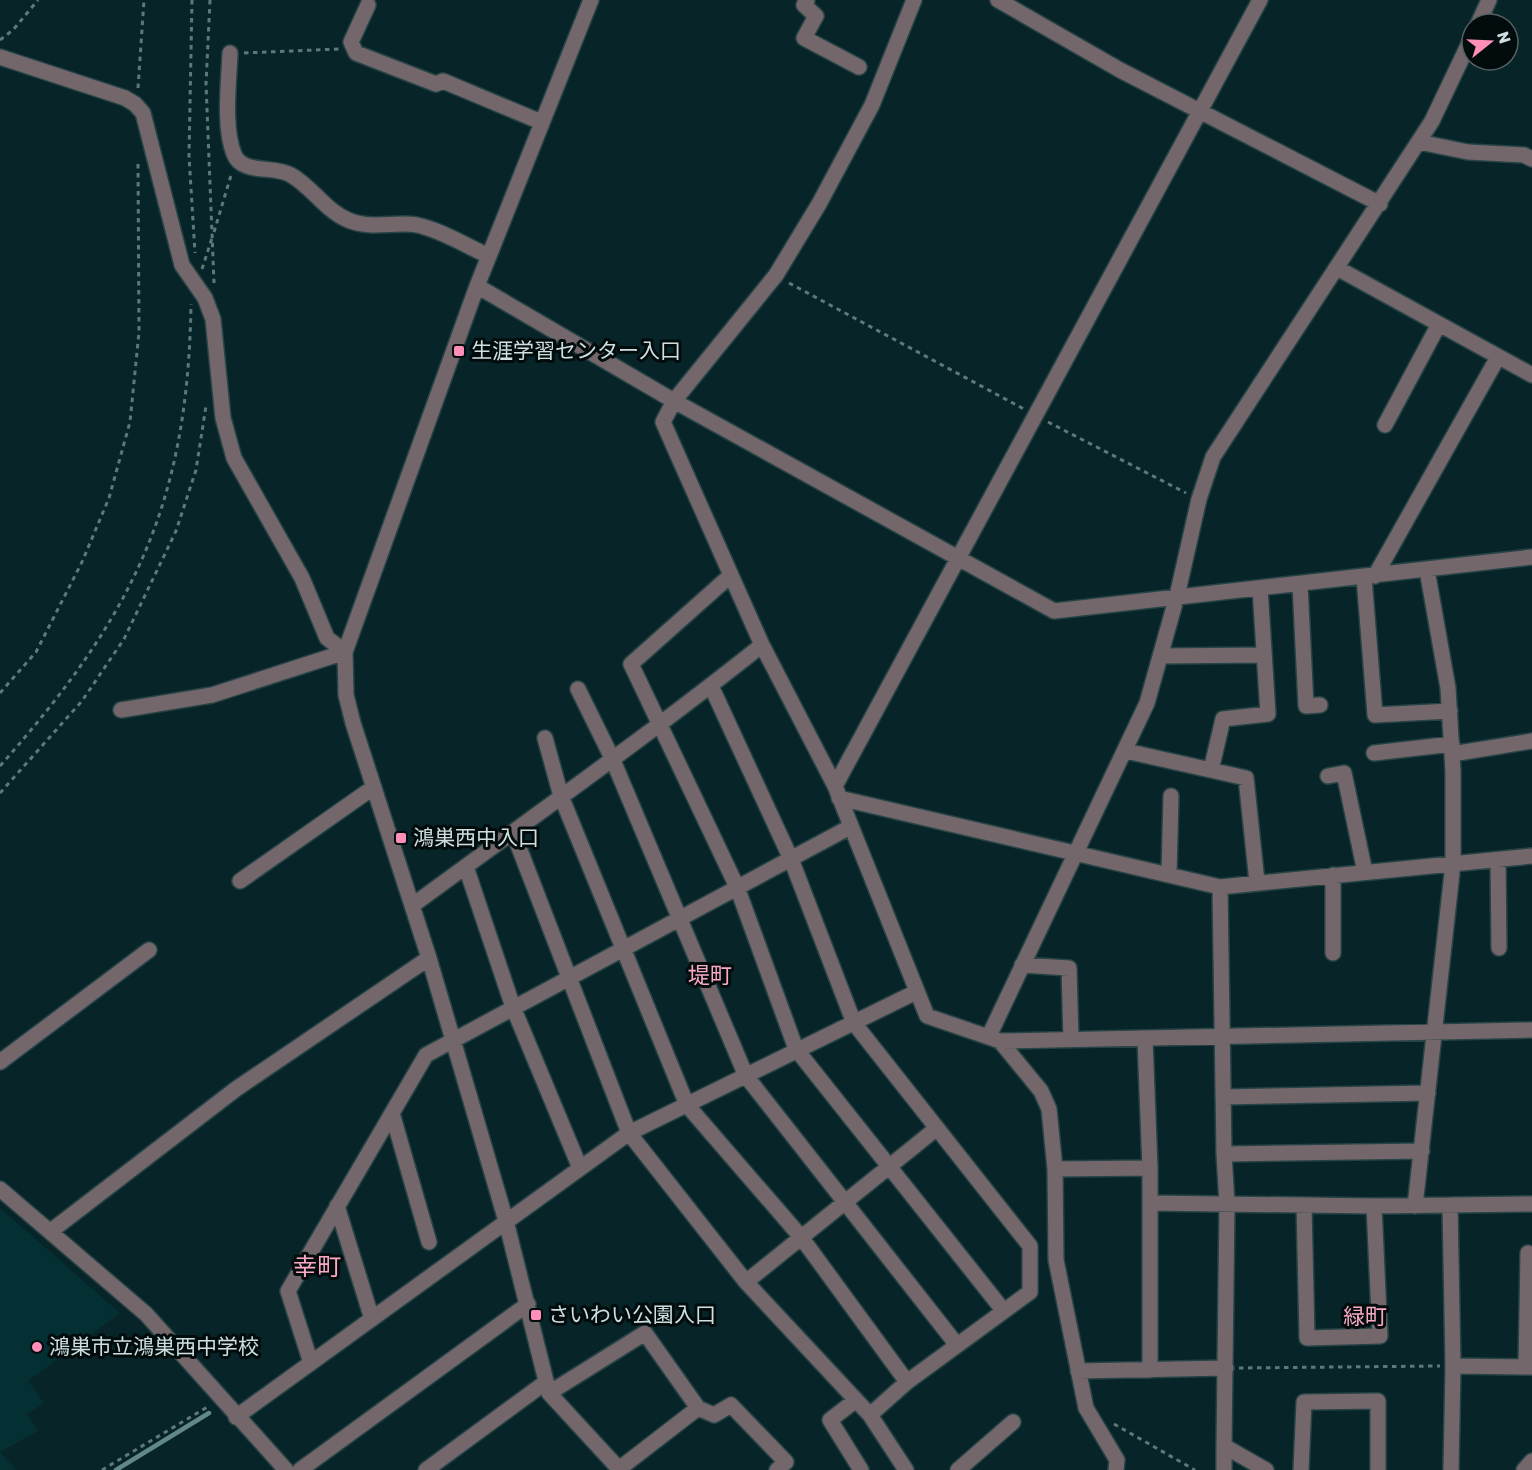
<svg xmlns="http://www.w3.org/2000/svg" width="1532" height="1470" viewBox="0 0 1532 1470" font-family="Rubik,'Noto Sans JP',sans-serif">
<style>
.built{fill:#043034}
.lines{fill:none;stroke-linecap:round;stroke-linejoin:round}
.stream{stroke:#63888b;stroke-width:4.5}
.minor-casing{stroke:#274345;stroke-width:18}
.path{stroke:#60787a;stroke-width:3;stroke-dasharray:4.5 4.5;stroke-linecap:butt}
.minor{stroke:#73676b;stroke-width:15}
.poi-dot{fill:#ff8eb9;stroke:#030c0d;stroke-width:2}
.labels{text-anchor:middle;stroke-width:6;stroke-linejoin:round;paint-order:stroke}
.poi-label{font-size:21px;fill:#cfdfe0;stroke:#030c0d;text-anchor:start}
.neighbourhood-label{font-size:22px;fill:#f9a9c6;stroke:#030c0d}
.quarter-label{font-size:24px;fill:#f9a9c6;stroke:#030c0d}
</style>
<rect width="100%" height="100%" fill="#072528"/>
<!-- built -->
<path class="built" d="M0,1208L120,1313L28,1381L44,1403L27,1414L38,1431L0,1452L16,1470H0Z"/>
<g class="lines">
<!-- stream -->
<path class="stream" d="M116,1470L209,1413"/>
<!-- minor casing -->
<g class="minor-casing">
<path id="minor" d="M591,0L477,286L345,652L346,695L353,723L429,958L506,1221L549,1393L620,1470
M807,0L804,5L816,16L804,38L859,67
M914,0L872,105L819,204L776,275L674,401L663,422L762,645L835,786L927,1016L1000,1041L1532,1030
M998,0L1120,70L1380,204
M368,5L351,42L356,53L436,84L443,81L541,122
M1478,24L1489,0
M230,53C229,81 223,127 234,154C242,175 274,165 291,175C312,187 326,211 348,220C371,230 395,221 417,225C441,230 466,246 489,256
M0,57L125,98L135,104L143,113L182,265L205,298L213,319L223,418L234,458L302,578L327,638L345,652
M1419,142L1468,152L1524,155L1532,159
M1337,268L1532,375
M477,286L674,401L1054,611L1532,557
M1385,425L1439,324
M731,575L631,664L737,887L796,1049L1003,1310
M1375,576L1498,357
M1364,577L1375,715L1450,711
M1300,584L1306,706L1320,705
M1160,656L1264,655
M711,686L791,859L854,1023L1030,1246V1292L907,1382L870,1415
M578,689L612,758L746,1076L957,1345
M121,710L212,695L345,652
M545,738L561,796L687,1105L801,1237L907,1382
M1126,751L1246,778L1257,882
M1374,753L1452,744
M1452,754L1532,741
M1211,770L1223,719L1268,714L1260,588
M1328,776L1344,773L1365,872
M835,786L1260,0
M839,798L1220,887L1532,856
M513,832L629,1133L746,1282L870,1415L906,1470
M1498,860L1499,948
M466,867L513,1007L580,1168
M1169,874L1171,796
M1333,875V953
M240,881L374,787
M1220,887L1224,1154L1227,1203L1224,1446L1266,1470
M413,905C530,819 649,735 762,645
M1022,965L1069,968L1071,1040
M989,1036L1147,703L1177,596L1199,499L1213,457L1432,121L1472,37
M1145,1039L1150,1168V1370
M1000,1041L1041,1091L1049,1109L1055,1169L1056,1260L1086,1408L1117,1460L1116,1470
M0,1062L149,950
M1223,1097L1428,1093
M392,1113L429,1242
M1224,1154L1422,1151
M1055,1169L1150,1168
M0,1189L146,1314L286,1470
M1150,1203L1374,1206L1532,1204
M1304,1205L1307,1338L1380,1336L1374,1206
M1450,1205L1453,1366L1451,1470
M337,1206L372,1319
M1415,1206L1453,864V771L1448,688L1427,570
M51,1231L236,1089L429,958
M746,1282L937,1128
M311,1363L288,1291L426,1055L850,827
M1453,1366L1532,1367
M1526,1367L1528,1253
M1078,1371L1226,1368
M549,1393L645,1333L698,1408L714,1415L731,1405L786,1462L777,1470
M856,1400L830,1420L861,1470
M236,1417L629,1133L916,992
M1224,1446V1470
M619,1469L698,1408
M300,1470L528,1304
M426,1470L546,1382
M958,1470L1013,1422
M1301,1470L1304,1402L1378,1401V1470
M1524,1470L1532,1461"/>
</g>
<!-- path -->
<path class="path" d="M192,0L189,156L195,253
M210,0L206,84L214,283
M0,40L13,30L38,0
M244,53L339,49
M138,88L144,0
M214,232L232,172
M202,269L212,238
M789,283L1024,409
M1048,422L1186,493
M0,693L36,652L82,562L109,498L130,422L139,332L138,161
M0,766C132,617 188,506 191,304
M0,793L82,701L124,639L176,531L196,470L206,406
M1239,1368L1440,1366
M1114,1424L1195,1470
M102,1470L209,1406"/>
<!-- minor -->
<use href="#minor" class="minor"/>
</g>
<!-- markers -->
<g class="poi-dot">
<rect x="453" y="345" width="12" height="12" rx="3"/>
<rect x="395" y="832" width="12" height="12" rx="3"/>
<rect x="530" y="1309" width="12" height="12" rx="3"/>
<circle cx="37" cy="1347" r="6"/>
</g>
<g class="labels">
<!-- poi labels -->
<g class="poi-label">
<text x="471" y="358">生涯学習センター入口</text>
<text x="413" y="845">鴻巣西中入口</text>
<text x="548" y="1322">さいわい公園入口</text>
<text x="49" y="1354">鴻巣市立鴻巣西中学校</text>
</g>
<!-- neighbourhood labels -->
<g class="neighbourhood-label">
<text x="710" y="983">堤町</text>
<text x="1365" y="1324">緑町</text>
</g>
<!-- quarter labels -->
<g class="quarter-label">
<text x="317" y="1275">幸町</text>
</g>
</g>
<!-- north arrow -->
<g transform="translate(1490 42) rotate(72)"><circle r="28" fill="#030c0d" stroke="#556061" stroke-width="1.5"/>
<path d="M0-4.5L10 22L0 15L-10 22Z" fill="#ff8eb9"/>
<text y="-9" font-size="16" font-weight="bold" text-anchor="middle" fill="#cfdfe0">N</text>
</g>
</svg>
